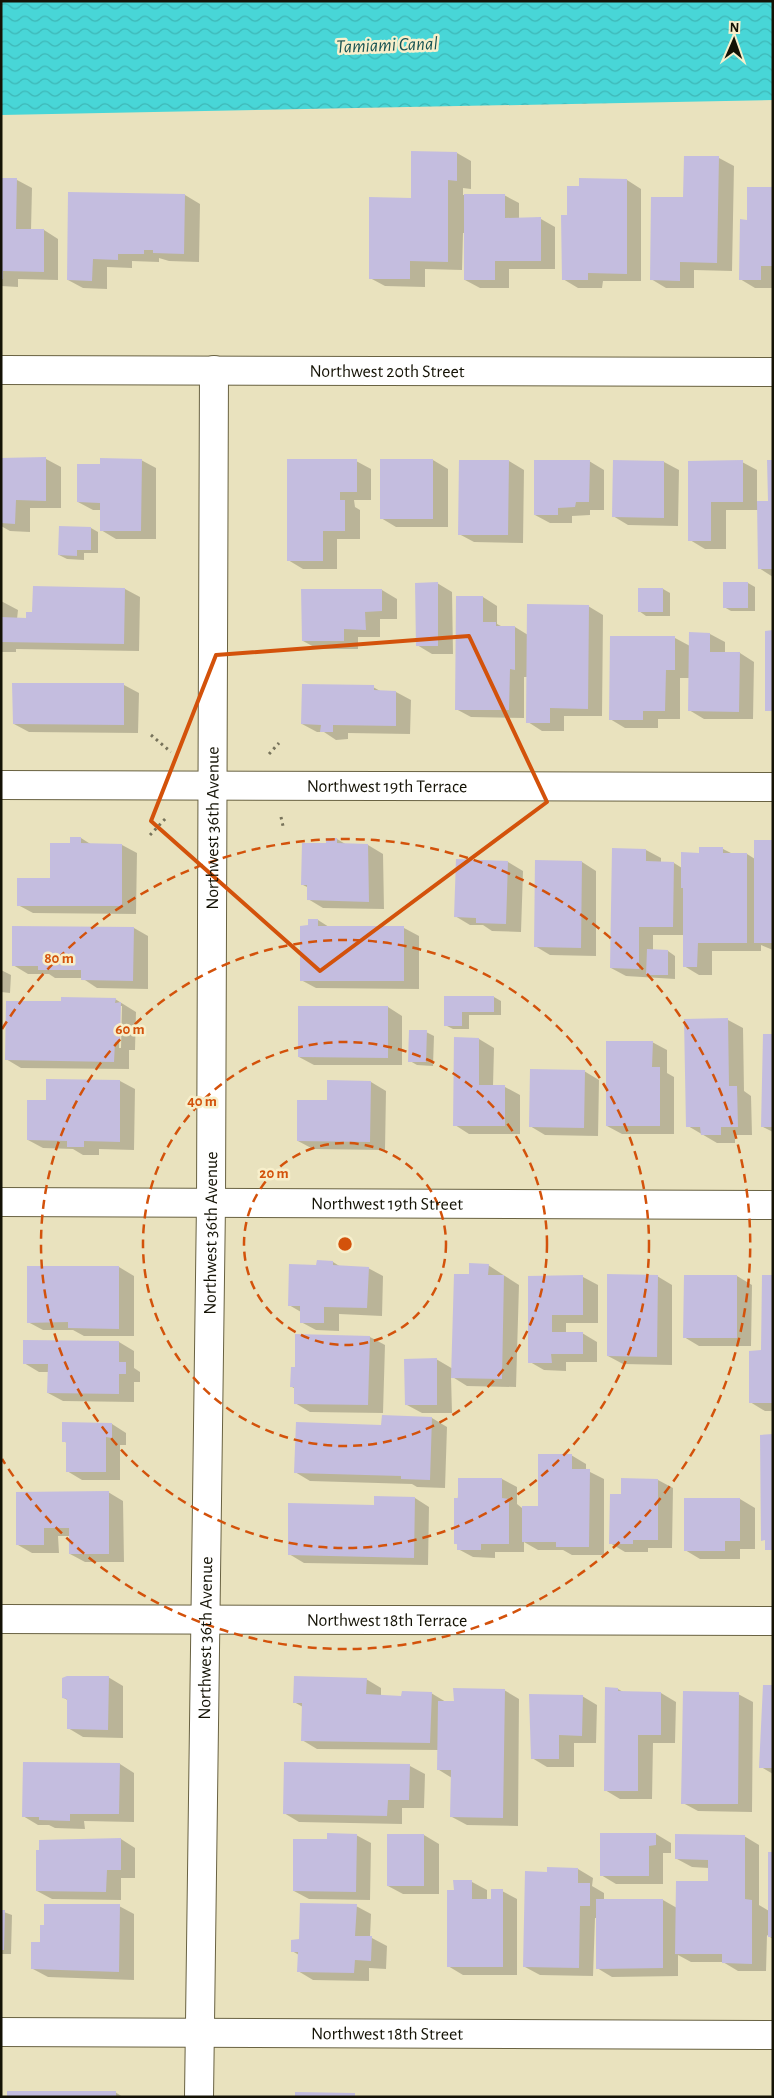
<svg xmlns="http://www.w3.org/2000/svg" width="774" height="2098" viewBox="0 0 774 2098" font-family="'Alegreya Sans',sans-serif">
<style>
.water{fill:url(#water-waves)}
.shadow{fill:#0003;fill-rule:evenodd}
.building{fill:#c4bddf}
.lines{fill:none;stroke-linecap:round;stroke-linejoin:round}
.minor-casing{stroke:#696242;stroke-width:30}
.path{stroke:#77735b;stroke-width:3;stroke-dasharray:2.5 4;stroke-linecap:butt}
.minor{stroke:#fff;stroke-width:28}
.marked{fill:none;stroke:#d3520b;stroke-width:4;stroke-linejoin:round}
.ring{fill:none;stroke:#d3520b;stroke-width:2.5;stroke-dasharray:9 6}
.labels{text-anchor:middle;stroke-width:5;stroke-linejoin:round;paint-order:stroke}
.street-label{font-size:18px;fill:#141205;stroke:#f7efcb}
.water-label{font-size:19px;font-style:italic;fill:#175353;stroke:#f7efcb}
.centre{fill:#d3520b;stroke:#f7efcb;stroke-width:2.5}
.ring-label{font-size:15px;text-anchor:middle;font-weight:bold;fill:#d3520b;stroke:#f7efcb;stroke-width:5;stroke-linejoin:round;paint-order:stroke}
</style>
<defs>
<pattern id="water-waves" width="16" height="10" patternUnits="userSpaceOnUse" patternTransform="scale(1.25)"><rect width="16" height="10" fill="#48d6d7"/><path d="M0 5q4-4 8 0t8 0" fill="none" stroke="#3eb7b7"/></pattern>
</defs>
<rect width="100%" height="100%" fill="#e9e2be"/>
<!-- water -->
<path class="water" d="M1,1H773V100L1,115Z"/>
<!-- shadow -->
<path class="shadow" d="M457,153L471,161V189L463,188V195H504L519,203V219H541L555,227V269H509V288H480L465,280V233H463L462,270L425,269V287L385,286L370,278L412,199Z
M719,158L734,166L732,271L694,270V288H666L651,279Z
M1,180H17L32,188L31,230H44L58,239V280L18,279V287L1,286Z
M627,180L641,189V281H603L602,288H578L563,279L569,216L580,187Z
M773,188V288H755L740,279L748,221Z
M69,194L185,195L200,204L199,262L169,261L159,258V262L132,261V268L107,267V289L83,288L68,280Z
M1,459H46L61,467V508H30V532L10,531L1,526Z
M141,460L156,468V539H116L101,530V510H93L78,502L101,465Z
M381,460H433L448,469V527H396L381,518Z
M356,461L371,469V500H354L355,507L360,510V539H337V569H303L288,560Z
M509,461L524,470L523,543L474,542L459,534Z
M589,461L604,470V510H590V515L572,516V523H550L535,515Z
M614,461L664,462L679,470L678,526L628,525L613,516Z
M773,461V577L759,568V510H726V549H705L690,540L689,462H742L757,470V502H769Z
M91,528L98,532V553H84V560L67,559L59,555Z
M437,583L452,592L453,654H432L417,645Z
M748,583L755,587V611H731L724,607Z
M34,587L125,589L140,597L139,651L16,649V652H1V601L18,610L17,619H27L33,613Z
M639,589H663L670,593V616H646L639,611Z
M382,590L397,599V619H380V637H358V649H318L303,641Z
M483,597L497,606V624L503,627H515L528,635L588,606L603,615L602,716H564V731H542L528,722V677H524V718L471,717L456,709Z
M710,634L725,642V653H740L754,662L753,719H704L689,710L690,678H680V719H658V728H625L610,719L611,637L675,638L690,646Z
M124,685L139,693L138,733L29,732L14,724Z
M373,687L382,692H396L411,700L410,734L348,733V739L336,740L324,732H317L302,724Z
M81,838L92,845H122L137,853L136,914L33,913L18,905L52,879L72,844Z
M327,839H337L347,845H368L383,854L384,909L323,908L308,899L309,888L303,885L327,845Z
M773,841V950L761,945V951H712V975H699L684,966V935H653V951H668L675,956V979L626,976L611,968L646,850L661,858V863H674L682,868L700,854L723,849L733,854H747L755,859Z
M508,862L523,871L521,932L492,931L483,925H470L455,916Z
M582,862L596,871V956L550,955L535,946Z
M318,920L329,927L404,928L419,936V989L316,988L301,980L309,926Z
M134,928L148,936V989L97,988L82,978H55L49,974H28L13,965Z
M1,970L11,975L10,993L1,992Z
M445,997H494L501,1001V1015H469V1029H453L445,1025Z
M115,999L136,1012L135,1050H129V1069L21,1068L6,1059L62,1003ZM120,1006H122L121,1048H119Z
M388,1007L402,1016V1065H314L299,1057Z
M728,1020L743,1028L744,1091L751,1096L752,1135H735V1143H717L688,1126Z
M426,1032L434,1036L433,1066L417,1065L410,1061Z
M773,1036V1132L763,1127Z
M479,1039L494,1048L493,1086L505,1087L520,1095V1134H469L455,1125Z
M652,1042L667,1050V1073L674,1077V1134H622L607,1126Z
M584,1071L599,1080L598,1136L545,1135L530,1126Z
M47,1080L120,1081L135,1089L134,1150L99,1149V1155H83L73,1149L43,1148L28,1140L47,1101Z
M371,1082L386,1091L385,1150L313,1149L298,1141L328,1102Z
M333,1262L341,1267L368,1268L383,1276L382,1316L339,1314V1331L316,1330L301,1322V1312L289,1305L318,1267Z
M488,1265L519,1285L516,1387L467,1386L451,1376L452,1413H422L407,1405L436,1359L453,1369L471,1275Z
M28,1267H119L134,1276V1336H84L73,1330H43L28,1322Z
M657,1276L672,1285V1365L623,1364L608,1356Z
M685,1276H737L752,1285L751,1346H699L684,1337Z
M530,1277H583L598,1285V1323H566V1333H582L597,1342V1362H566V1371L544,1370L530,1362Z
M773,1277V1411H765L750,1402L762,1352Z
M296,1335L370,1337L385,1345L383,1413L310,1412L295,1403L296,1389L292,1387L296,1369Z
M24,1341L119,1342L134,1351V1368L140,1372V1382H134V1402L63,1401L48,1393L49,1372H39L24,1363Z
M383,1416L432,1418L447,1427L445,1488L417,1487L412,1484L310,1481L295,1472L383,1426Z
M112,1424L126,1433V1445H120V1480H82L67,1471V1443L63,1441Z
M571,1455L586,1464V1470L604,1479V1555H572L563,1550H538L524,1542V1552H495V1558L473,1557L458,1549V1545L455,1543L459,1479H502L517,1487V1504L522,1508H539Z
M658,1480L673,1488L672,1548H648V1552H625L610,1543L622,1495Z
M108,1492L123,1501L124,1562H85L70,1554V1536H58L59,1553H32L18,1545L17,1493Z
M415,1498L429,1507L428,1565L304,1563L289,1554L375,1506Z
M740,1499L755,1508V1549H740V1559H700L685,1550Z
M108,1677L123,1686V1738L83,1737L68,1728L69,1701L64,1698Z
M366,1679L381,1688V1696L403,1697L431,1693L446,1702L455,1703L504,1690L519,1699L518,1826L467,1825L452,1817V1778L439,1770V1750L317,1749L302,1740L303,1707L294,1702Z
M773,1686V1774L761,1767Z
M606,1688L618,1689L625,1693H661L676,1702L675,1743H653L652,1799H620L605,1790Z
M738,1694L753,1702L752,1812L698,1811L683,1803Z
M582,1696L597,1705L596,1743H574V1767H547L532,1758Z
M120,1764L134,1773V1822L84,1821L85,1829L55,1828L49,1825H38L23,1816Z
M410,1766L425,1774L424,1808H402V1824L299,1822L284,1813Z
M656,1834L671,1843V1853H663V1884H616L601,1875Z
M356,1835L371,1843L370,1900L309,1899L294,1891L328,1841Z
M424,1835L439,1844V1894H403L388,1886Z
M744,1836L759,1845V1905L769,1911L773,1853V1939L767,1935L766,1971H738L723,1962H691L678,1955V1976L612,1977L597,1968V1918H595L593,1976L540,1975L525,1967L548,1873L578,1869L593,1878L592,1886L604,1893V1900H663L677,1908L709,1883V1868L692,1867L677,1859Z
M121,1839L135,1848V1878H121V1900L52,1899L37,1891Z
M472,1882L487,1890V1900H492L502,1891L517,1899V1975H463L448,1966L455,1891Z
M119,1906L134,1914V1980L48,1977L33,1969L41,1943Z
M356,1906L371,1914L370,1937L387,1946L386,1969L369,1968V1981L313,1980L298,1971L299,1955L292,1951L300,1941Z
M1,1911L12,1915L11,1954H1Z
M115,2092L123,2097H9Z"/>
<!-- building -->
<path class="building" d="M411,151L457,152V181L448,180V262L410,261V279H369V197L411,198Z
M684,156H719L717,263L680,262V281L650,280L651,197H683Z
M1,178H17L16,229H44V272L3,271V279H1Z
M579,178L627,179V274L588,273V280H562L561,215H567V186H579Z
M747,187H773V266H761V280H739L740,219L747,220Z
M68,192L185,194L184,254L153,253V250H144V254H118V260L93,259L92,281L67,280Z
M464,194H505V218L541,217V261H495V280H464Z
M46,457V501L16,500L15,524L1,523V458Z
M100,458L142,459L141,531H100V503L77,502V464H100Z
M287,459H357V492H340V500H345V531H323V561H287Z
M380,459H433V519H380Z
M459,460H509L508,535H458Z
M534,460H590L589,502H576L575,507L558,508V515H534Z
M613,460L664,461V518L612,517Z
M743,460V502H711V541H688V461Z
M767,460H773V569H758L757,501H768Z
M59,526L91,527V550H77V556L58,555Z
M438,582V646H416L415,583Z
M723,582H748V608H723Z
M33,586L125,588L124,644L1,642V617L26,618V612H32Z
M638,588H663V612H638Z
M301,589H382V611L365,612L366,630L344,629V641H302Z
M456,596H483V622H496V626H515V670L510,669L509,710H455Z
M527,604L589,605L588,709L550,708V723H526Z
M773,630V711H765V631Z
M689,632L710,633V652H740L739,712L688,711Z
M610,636H675V670H666L665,711H643V720H609Z
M12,683H124V725L13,724Z
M302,684L374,685V690L396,691V726L333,725V732H320L321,725L301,724Z
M70,837H81V843L122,844V906H17V878H50V843H70Z
M326,838H337V843L368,844L369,902L307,900V885H301L302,843H326Z
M754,840H773V943H754Z
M699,847H723V853H747V943H698L697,967H683V888H681V852L699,853Z
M612,848L646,849V861L674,862L673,927H639V969L610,968Z
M456,859L508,861L506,924L476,923V918L454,917Z
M535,860L582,861L581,948L534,947Z
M308,919H318V926H404V981H300V926L308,925Z
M12,926L134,927L133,981L81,980V970H38V966H12Z
M647,949L668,950V975H646Z
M444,996H494V1012H462V1026H444Z
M61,997L116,998L115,1003L121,1002L120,1042H115L114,1062L5,1060L6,1001H61Z
M298,1006H388V1058L298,1057Z
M728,1018L729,1086H737L738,1127H721V1135H701L700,1127H686L684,1019Z
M409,1030H427L426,1062H408Z
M763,1034H773V1127H761Z
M454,1037L479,1038V1085H505V1126H453Z
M606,1041H653L652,1067H660V1126H606Z
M530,1069L585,1070L584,1128L529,1127Z
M46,1079L120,1080V1142L84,1141V1147H67V1141L27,1140V1100H46Z
M327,1080L371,1081L370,1142L297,1141V1100H327Z
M317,1260L333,1261V1265L369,1267L367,1308L324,1307V1323H300V1306H288L289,1264L316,1265Z
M469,1263L489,1264L488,1275H504L502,1379L451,1378L454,1274H469Z
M27,1266H119V1329L68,1328V1322L27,1323Z
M607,1274L658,1275L657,1357L607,1356Z
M583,1275V1315H552V1332H583V1354H551L552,1363H528V1276Z
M684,1275H737V1338H683Z
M762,1275H773V1403H749V1351L761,1350Z
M295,1334L370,1336L368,1405L294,1404V1387H290L291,1367H295Z
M23,1340L119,1341V1362H126V1374H119V1394L47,1393L48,1364H23Z
M437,1358V1405H405L404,1359Z
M382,1415L432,1417L430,1480L401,1479V1476L294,1473L296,1422L381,1425Z
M62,1422L112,1423V1438L106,1437V1472H66V1442H62Z
M773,1434V1550H765V1540L761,1541L760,1435Z
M538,1454H572V1469H590L589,1547H556V1542H522V1506H538Z
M458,1478H502V1498L509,1499V1544H481V1550H457V1544H454V1498H458Z
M621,1478L658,1479V1540H633V1544H609L610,1494H621Z
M109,1491V1554H69V1528H44V1545H16V1492Z
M374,1496L415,1497L414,1558L288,1555V1503L374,1505Z
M684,1498H740V1541H725V1551H684Z
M67,1676H109L108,1730L67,1729V1699L62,1698V1678Z
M294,1676L367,1678L366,1694L401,1696L402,1691L432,1692L430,1743L301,1741L302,1703H293Z
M763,1685H773V1768H759Z
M605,1687L618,1688V1691L661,1692V1735H638V1791H604Z
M453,1688L505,1689L503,1818L450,1817L451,1770H437L438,1701H454Z
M683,1691L739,1692L738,1804H681Z
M529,1694L583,1695L582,1736L559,1735V1759H531Z
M23,1762L120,1763L119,1814H70V1821L39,1820V1817H22Z
M284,1762L410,1764L409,1800H388L387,1816L283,1814Z
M327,1833L357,1834L356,1892L293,1891V1839H327Z
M600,1833H656V1845L649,1846V1876H600Z
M387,1834H424V1886H387Z
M675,1834L745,1835V1899L752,1900V1964L722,1963V1954H675L676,1881H708V1860L675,1859Z
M121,1838V1870H107L106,1892L36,1891V1850H39V1840Z
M768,1852H773V1937H768Z
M547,1867L578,1868V1883H590V1906H580L579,1968L523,1967L525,1871L547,1872Z
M453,1880H472V1899H491V1889H503V1967H447V1890H454Z
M596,1899H663V1968L596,1969Z
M300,1903L357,1904L355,1936H372L371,1961L355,1960L354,1973L297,1972L298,1952H291V1940L299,1939Z
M44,1904H120L119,1972L31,1969V1942H40V1925H44Z
M1,1910H5L4,1950H1Z
M7,2091H116V2097H7Z
M295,2092L355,2093V2097H295Z"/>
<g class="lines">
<!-- minor casing -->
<g class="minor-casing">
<g id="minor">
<path id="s1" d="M1,370L773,372"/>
<path id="s2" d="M1,785L773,787"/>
<path id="s3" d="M1,1202L773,1205"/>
<path id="s4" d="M1,1619L773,1621"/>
<path id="s5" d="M1,2032L773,2035"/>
<path id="s6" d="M199,2097L211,1203L214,370"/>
</g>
</g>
<!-- path -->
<path class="path" d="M151,735L171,752
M269,754L279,743
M281,817L283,826
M150,835L167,817"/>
<!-- minor -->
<use href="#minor" class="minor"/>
</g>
<!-- marked area -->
<path class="marked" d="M469,636L547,802L320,971L151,821L216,655Z"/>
<!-- distance rings -->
<g class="ring">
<circle cx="345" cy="1244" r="101"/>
<circle cx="345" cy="1244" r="202"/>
<circle cx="345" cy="1244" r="304"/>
<path d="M2 1029A405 405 0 1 1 2 1459"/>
</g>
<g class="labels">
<!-- street labels -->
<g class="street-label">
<text dy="6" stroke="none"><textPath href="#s1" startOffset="386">Northwest 20th Street</textPath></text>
<text dy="6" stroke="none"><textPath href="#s2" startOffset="386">Northwest 19th Terrace</textPath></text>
<text dy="6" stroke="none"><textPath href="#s6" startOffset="1269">Northwest 36th Avenue</textPath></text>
<text dy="6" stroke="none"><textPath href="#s3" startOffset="386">Northwest 19th Street</textPath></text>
<text dy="6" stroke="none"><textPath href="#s6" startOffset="864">Northwest 36th Avenue</textPath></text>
<text dy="6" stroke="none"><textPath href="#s4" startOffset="386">Northwest 18th Terrace</textPath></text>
<text dy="6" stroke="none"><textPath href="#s6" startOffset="459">Northwest 36th Avenue</textPath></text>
<text dy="6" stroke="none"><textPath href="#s5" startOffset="386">Northwest 18th Street</textPath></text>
</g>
<!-- water labels -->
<g class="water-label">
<text transform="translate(387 44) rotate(-2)" y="7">Tamiami Canal</text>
</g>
</g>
<circle cx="345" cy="1244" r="8" class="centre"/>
<g class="ring-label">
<text x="59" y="963">80 m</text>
<text x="130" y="1034">60 m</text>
<text x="202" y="1106">40 m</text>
<text x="274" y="1178">20 m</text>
</g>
<!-- border -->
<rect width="774" height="2098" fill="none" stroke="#141205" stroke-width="5"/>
<!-- north arrow -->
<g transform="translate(734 40) rotate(2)" stroke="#f7efcb" stroke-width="4" paint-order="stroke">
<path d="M0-4L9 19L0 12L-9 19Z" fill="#141205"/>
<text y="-8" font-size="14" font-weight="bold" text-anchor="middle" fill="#141205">N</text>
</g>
</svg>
